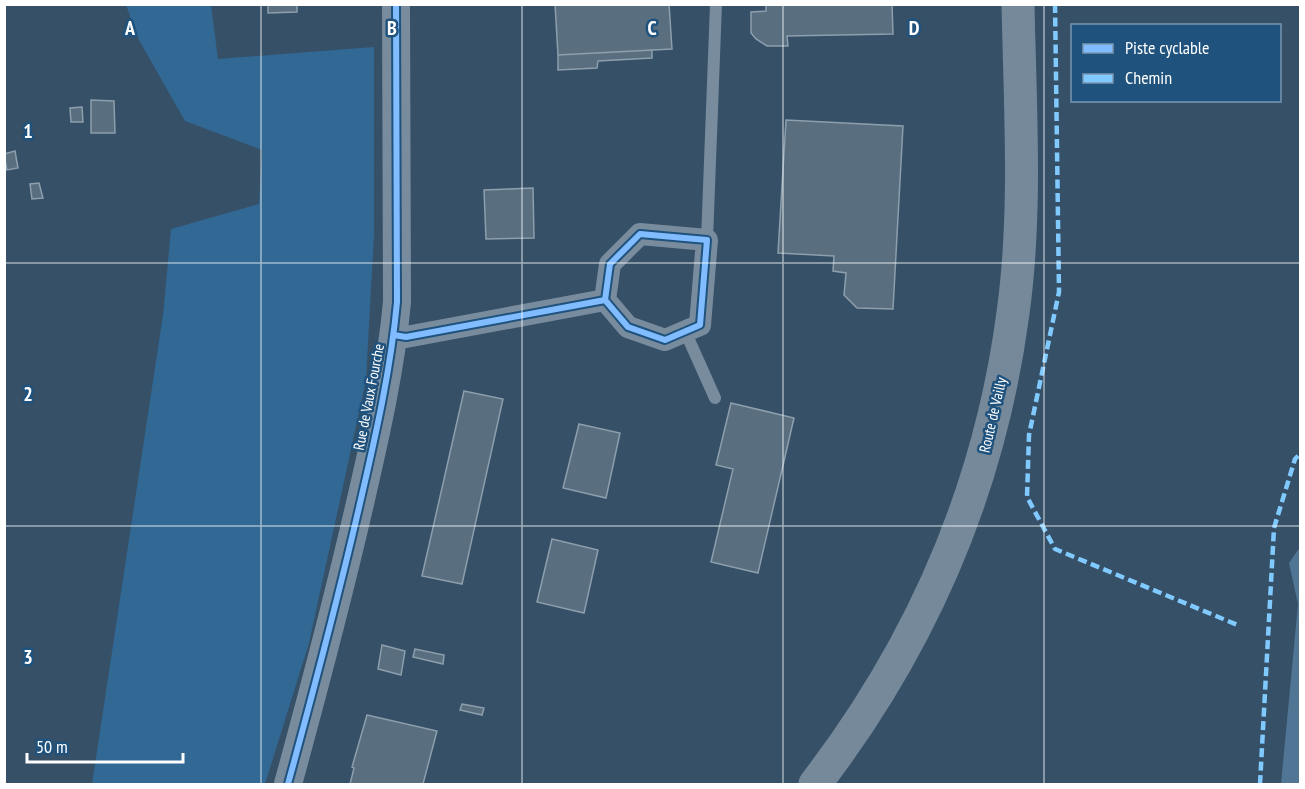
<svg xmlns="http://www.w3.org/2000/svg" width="1305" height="789" viewBox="0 0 1305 789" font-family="'PT Sans Narrow',sans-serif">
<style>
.green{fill:#326894}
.water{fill:#517594}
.building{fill:#596f80;stroke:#8d9eac;stroke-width:1.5}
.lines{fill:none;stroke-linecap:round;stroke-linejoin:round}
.service{stroke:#798c9e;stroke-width:12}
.minor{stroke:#798c9e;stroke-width:22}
.tertiary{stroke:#798c9e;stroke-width:28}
.secondary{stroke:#75899a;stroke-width:33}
.quiet{stroke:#80caff;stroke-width:4.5;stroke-dasharray:9 4.5;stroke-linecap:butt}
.cycleway-casing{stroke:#1f527d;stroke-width:10}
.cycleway{stroke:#80bcff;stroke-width:6}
.grid{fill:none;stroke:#fff;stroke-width:1.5;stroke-opacity:0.55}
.labels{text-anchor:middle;stroke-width:5;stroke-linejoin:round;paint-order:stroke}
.street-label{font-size:15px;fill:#fff;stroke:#1f527d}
.grid-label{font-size:20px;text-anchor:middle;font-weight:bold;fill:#fff;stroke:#1f527d;stroke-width:5;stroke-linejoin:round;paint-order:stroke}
</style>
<rect width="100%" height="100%" fill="#355067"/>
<!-- green -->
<path class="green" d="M126,5H211L218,59L374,47V235L366,380L309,643L265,784H92L163,315L171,229L259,204L262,150L185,121L139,40Z"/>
<!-- water -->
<path class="water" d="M1300,547V784H1281L1298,604L1289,563Z"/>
<!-- building -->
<path class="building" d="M268,4H297V12L268,13Z
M555,4H669L672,49L558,55Z
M766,4H892L893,34L787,36L788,46H767L756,39L751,33V12L766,11Z
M652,50V58L598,61L597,68L558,70V55Z
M91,100L114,101L115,133H91Z
M82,107L83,122H71L70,108Z
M786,120L903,126L893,309L857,308L844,295L846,273L833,271L834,256L778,253Z
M15,151L18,168L7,170L4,154Z
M39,183L43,198L32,199L30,184Z
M533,188L534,238L486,239L484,190Z
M464,391L503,399L462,584L422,576Z
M731,403L794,418L758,573L711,562L733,469L716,465Z
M579,424L620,433L606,498L563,488Z
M552,539L598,550L584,613L537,602Z
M382,645L405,651L401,675L378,669Z
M415,649L444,655L443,664L413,657Z
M462,704L484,708L482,715L460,710Z
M367,715L437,731L423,784H350L354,768L352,767Z"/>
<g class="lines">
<!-- service -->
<path class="service" d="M707,240L716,4
M685,331L715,398"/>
<!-- minor -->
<path class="minor" d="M394,335L406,337L605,300L628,327L665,340L700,325L707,240L640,234L610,264L605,300"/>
<!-- tertiary -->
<path class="tertiary" d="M288,784C314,689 339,595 361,499C376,434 391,368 397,302L396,4"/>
<!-- secondary -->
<path class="secondary" d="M815,784C922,645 990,488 1013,313C1027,212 1020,106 1018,4"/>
<!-- quiet -->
<path class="quiet" d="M1055,4L1059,292L1029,435L1027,497L1055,549L1240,626
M1260,784L1274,528L1295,459L1300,454"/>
<!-- cycleway casing -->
<g class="cycleway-casing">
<path id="cycleway" d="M394,335L406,337L605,300L628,327L665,340L700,325L707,240L640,234L610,264L605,300
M288,784C314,689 339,595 361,499C376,434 391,368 397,302L396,4"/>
</g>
<!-- cycleway -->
<use href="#cycleway" class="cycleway"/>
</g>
<!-- grid -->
<path class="grid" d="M261,4V784M522,4V784M783,4V784M1044,4V784M4,263H1300M4,526H1300"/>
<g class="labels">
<!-- street labels -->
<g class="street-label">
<text transform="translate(369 397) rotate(-79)" y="5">Rue de Vaux Fourche</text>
<text transform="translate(993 415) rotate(-77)" y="5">Route de Vailly</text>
</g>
</g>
<g class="grid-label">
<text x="130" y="35">A</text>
<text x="392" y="35">B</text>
<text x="652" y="35">C</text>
<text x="914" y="35">D</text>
<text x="28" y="138">1</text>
<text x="28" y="401">2</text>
<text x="28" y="664">3</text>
</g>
<!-- border -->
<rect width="1305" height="789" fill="none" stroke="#ffffff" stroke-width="12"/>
<!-- legend -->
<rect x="1071" y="24" width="210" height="78" fill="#1f527d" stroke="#7997b1" stroke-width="1.5"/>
<rect x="1083" y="44" width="30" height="9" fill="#80bcff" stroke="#7997b1" stroke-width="1.5"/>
<text x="1125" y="54" font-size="18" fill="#ffffff">Piste cyclable</text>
<rect x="1083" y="74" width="30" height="9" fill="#80caff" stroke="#7997b1" stroke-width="1.5"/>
<text x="1125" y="84" font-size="18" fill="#ffffff">Chemin</text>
<!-- scale -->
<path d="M27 753v9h156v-9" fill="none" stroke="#ffffff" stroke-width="3"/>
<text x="36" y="753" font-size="18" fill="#ffffff" stroke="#1f527d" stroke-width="4.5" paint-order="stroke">50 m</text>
</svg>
